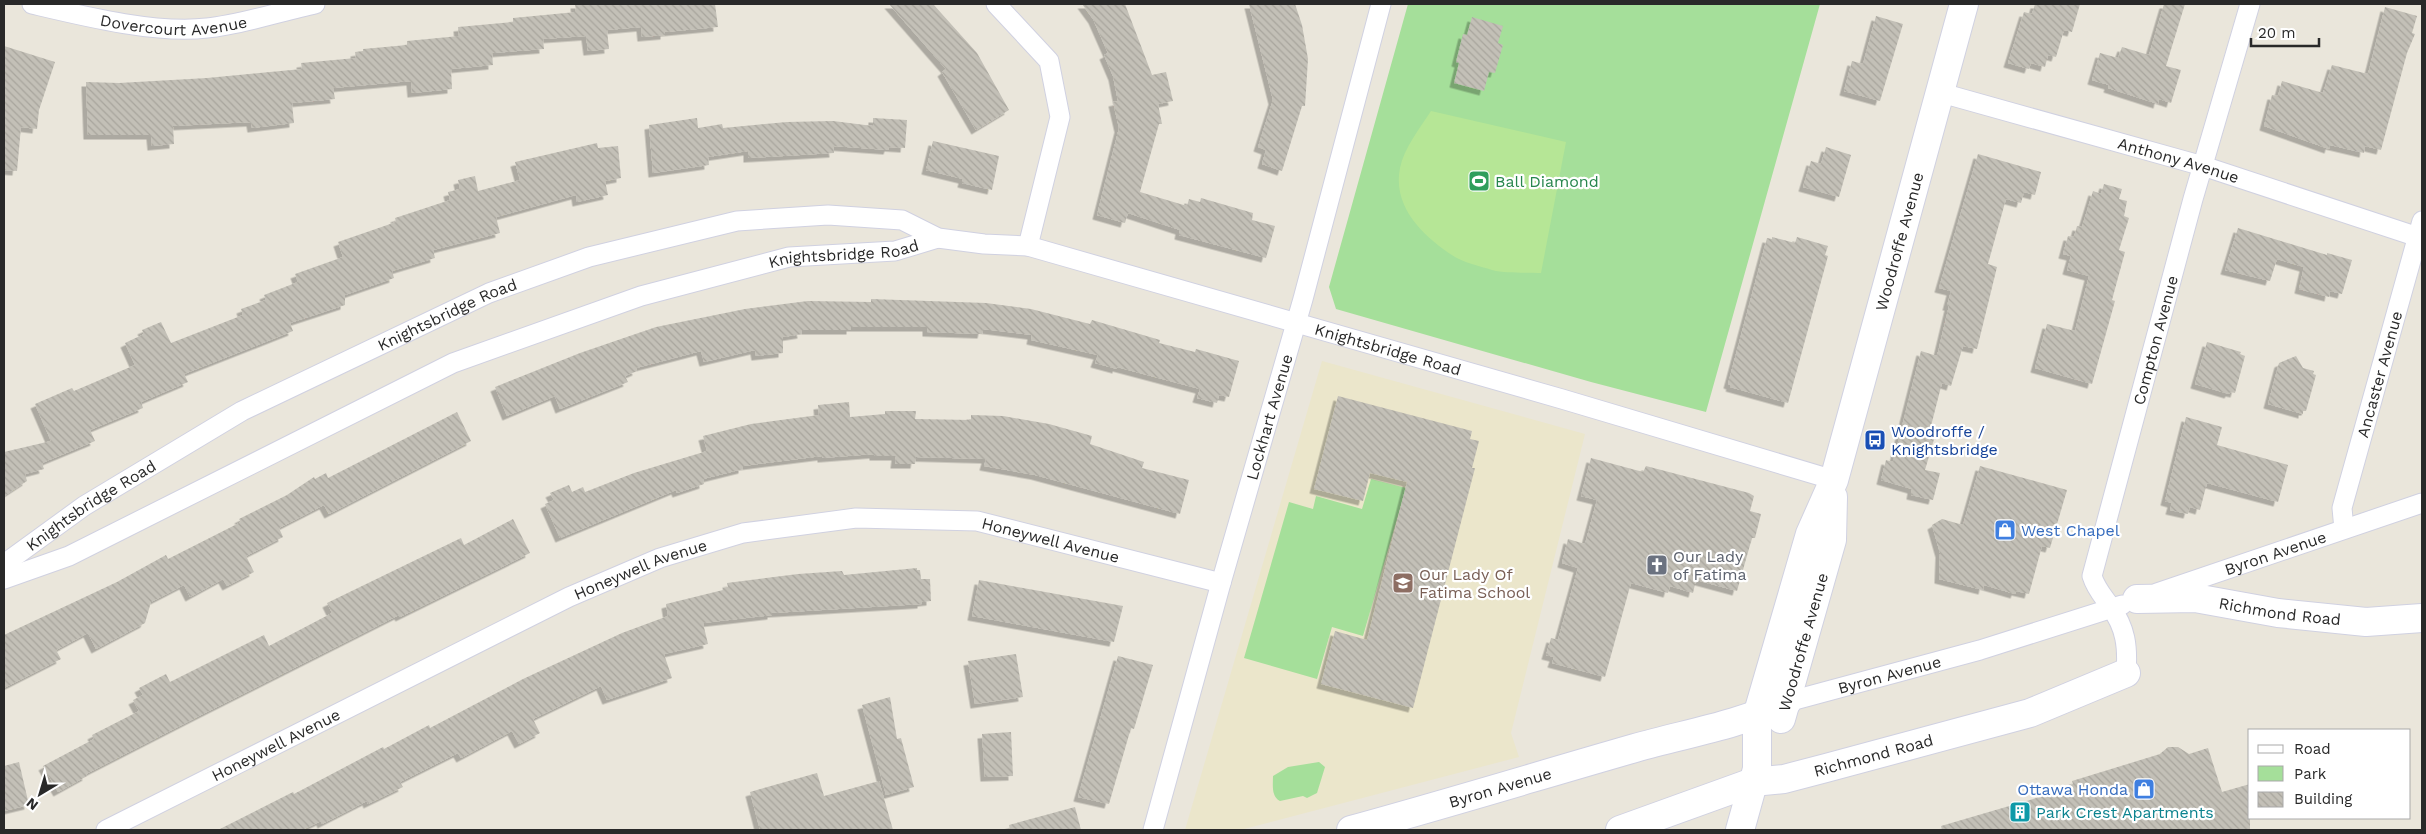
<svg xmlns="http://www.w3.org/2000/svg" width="2426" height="834" viewBox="0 0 2426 834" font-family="'Work Sans',sans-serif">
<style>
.education{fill:#ebe6cb}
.park{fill:#a5df9a}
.pitch{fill:#b6e696}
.building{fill:url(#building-back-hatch);filter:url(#shadow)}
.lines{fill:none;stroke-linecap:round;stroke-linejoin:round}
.street-casing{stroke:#d0d1e1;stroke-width:21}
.secondary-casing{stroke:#d0d1e1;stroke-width:30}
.street{stroke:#fff;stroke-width:19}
.secondary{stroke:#fff;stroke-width:28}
.labels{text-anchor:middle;stroke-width:4.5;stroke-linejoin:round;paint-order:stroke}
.street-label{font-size:16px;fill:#292929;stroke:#fff}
.leisure-label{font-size:16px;fill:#27864d;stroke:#fff;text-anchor:start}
.transit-label{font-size:16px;fill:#164399;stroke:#fff;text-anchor:start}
.shop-label{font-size:16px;fill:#366cbe;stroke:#fff;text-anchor:start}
.worship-label{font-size:16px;fill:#5b616d;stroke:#fff;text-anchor:start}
.education-label{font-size:16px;fill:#785e54;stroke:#fff;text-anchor:start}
.culture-label{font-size:16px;fill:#0d838f;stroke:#fff;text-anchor:start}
</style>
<defs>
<pattern id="building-back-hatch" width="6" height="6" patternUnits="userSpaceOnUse" patternTransform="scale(1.25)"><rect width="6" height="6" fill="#c3c0b7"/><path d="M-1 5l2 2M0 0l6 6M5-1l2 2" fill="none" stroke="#a8a59d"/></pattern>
<filter id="shadow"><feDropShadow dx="-4.5" dy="4.5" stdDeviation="0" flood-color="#0004"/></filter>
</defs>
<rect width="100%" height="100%" fill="#eae6db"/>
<!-- education -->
<path class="education" d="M1322,361L1585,434L1511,733L1519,757L1240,830H1185Z"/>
<!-- park -->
<path class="park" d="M1408,4H1820L1706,412L1591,382L1336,309L1329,287Z
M1371,479L1406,488L1363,636L1332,627L1317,679L1244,658L1289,502L1313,509L1316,496L1362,509Z
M1319,762L1325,767L1317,793L1307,798L1303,796L1280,801C1271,796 1273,785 1273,776L1288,767Z"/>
<!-- pitch -->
<path class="pitch" d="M1431,111L1566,142L1541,273C1526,272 1507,274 1492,270C1480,266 1465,263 1455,257C1425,238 1392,208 1400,168C1404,148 1420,128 1431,111Z"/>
<!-- building -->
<path class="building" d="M575,4H715L718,27L665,32V35L642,37L641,27L607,30L609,49L588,51L586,36L543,39L544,49L492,53L493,65L451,69L452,89L412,93L411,81L333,88L335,99L292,103L294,123L252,128L251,122L173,126L174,144L152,146L151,135H88L86,82L119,83L207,78L302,69L301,63L356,58L355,52L363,51V49L407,45V41L459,36L458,27L513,22V18L576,12Z
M889,4H933L977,53L1009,110L976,130L942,72L946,69Z
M1082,4H1125L1152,75L1166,72L1173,101L1158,104L1162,124H1159L1140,192L1187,206L1189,199L1200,202L1201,198L1253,213L1252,220L1275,226L1266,258L1179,235L1180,230L1128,213L1125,223L1097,215L1119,128L1113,102L1118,101L1113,76L1104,55L1108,53L1093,19Z
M1249,4H1295L1302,25L1308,59L1305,106H1302L1282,171L1262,164L1266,150L1258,147L1273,100Z
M2035,4H2080L2072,32L2064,30L2056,57L2048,55L2045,67L2031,63L2029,69L2008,63L2024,12L2032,14Z
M2164,4H2185L2166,66L2181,70L2171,103L2159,99L2158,104L2108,88L2109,85L2092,80L2100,53L2118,58L2122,47L2149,55Z
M2385,7L2417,16L2412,33L2415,34L2407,53L2381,150L2365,146L2364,153L2330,145L2329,149L2264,126L2272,95L2278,96L2282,81L2323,93L2332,65L2368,74Z
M1876,16L1903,24L1880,101L1844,91L1852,61L1863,64Z
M1472,17L1503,26L1498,43L1503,45L1495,73L1489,72L1484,91L1454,83L1459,63L1456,62L1463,34L1467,35Z
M4,46L55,62L39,110L37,129L21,127L17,171L4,170Z
M697,118L698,128L722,124L723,128L787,122L833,121L873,126V118L907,120L905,148L889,147L888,150L833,146L834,153L748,158V151L708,157L709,165L653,173L649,125Z
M933,141L999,156L992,190L962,183L963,179L926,170Z
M597,143L598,148L618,146L621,178L605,181L608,195L577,202L576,195L496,217L500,233L433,250L435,258L392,271L394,278L345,295V305L290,323L293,331L184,374L188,382L141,402L143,408L90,430L95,441L42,463L44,469L25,474L27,481L4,496V452L51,441L35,404L72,388L74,391L135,365L125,343L144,334L142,330L161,322L171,343L243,315L241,309L266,300L264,295L298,282L295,274L343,257L338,242L396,222L395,218L450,200L448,192L460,189L458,180L475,176L478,191L520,180L515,162Z
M1826,147L1851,155L1839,197L1803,187L1811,161L1821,164Z
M1978,154L2041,172L2035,195L2024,192L2021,203L2006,199L1988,264L1997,267L1977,349L1963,346L1951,386L1942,383L1931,426L1937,429L1925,470L1940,473L1933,500L1911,495L1912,489L1881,480L1886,460L1893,462L1921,351L1937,356L1949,306H1947L1951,291L1939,288Z
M2104,184L2122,189L2119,199L2127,201L2124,216L2129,218L2119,250L2125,252L2112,300L2115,301L2092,384L2035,368L2047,324L2075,331L2089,276L2067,270L2071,256L2063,254L2068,236L2074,237L2077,226L2082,227L2093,191L2101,194Z
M2238,228L2327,255V253L2352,260L2342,294L2330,291L2329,297L2299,289L2304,267L2277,259L2270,281L2225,270Z
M1772,237L1795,243L1797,237L1828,246L1825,255L1828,256L1788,403L1730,387L1731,385L1728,384L1767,238L1772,239Z
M871,299L986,303L1031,309L1090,324L1092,320L1160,340L1159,343L1195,352L1196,349L1239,361L1229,397L1219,395L1217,403L1197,398L1200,389L1117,367V369L1095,363L1098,355L1031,340L1032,335L983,329L982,334L927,332V327H851V330H801L802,334L783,337V353L756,356L755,350L704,362L701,351L636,368L637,371L625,376L628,382L560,409L555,396L507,416L495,387L580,353L656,327L745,309L808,301L871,302Z
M2207,342L2241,352L2240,354L2245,356L2235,393L2230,392L2229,394L2195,384Z
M2296,356L2303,368L2314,371L2313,374L2316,375L2306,411H2303V414L2268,404L2279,363Z
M1338,396L1472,431L1470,439L1479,441L1472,468H1475L1413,708L1321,684L1335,631L1367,640L1407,482L1370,473L1363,501L1314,489Z
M849,402L850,417L885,414V411H916L915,419L971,420V415L1003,416L1049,424L1092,436L1090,444L1144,462L1142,468L1189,480L1180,514L1035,475L984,466L986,459L916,457L915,464H895L896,456H874V454L822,458V456L743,466V469L703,479L704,484L677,493L676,490L560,538L545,504L554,500L550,493L569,485L572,492L583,487L585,492L634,473L707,451L703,436L751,424L819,415L818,405Z
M457,412L471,441L329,514L324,505L279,528L283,537L246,556L254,572L227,586L223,579L190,597L184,585L151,602L145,623L96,649L88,633L56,650L61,659L4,688V635L117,582L166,555L168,559L241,522L239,519L287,495L314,477L315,479L326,473L328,478Z
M2186,417L2222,427L2217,445L2288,465L2278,502L2207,483L2200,510L2190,507L2188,514L2170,510L2172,503L2165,501Z
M1591,458L1643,472L1646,466L1749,493L1754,496L1750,511L1761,514L1755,538H1752L1737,591L1696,580L1693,593L1670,586L1668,593L1631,583L1605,677L1552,663L1554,657L1546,655L1551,638L1558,640L1578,568L1562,563L1568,539L1585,544L1597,500L1581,496Z
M1980,466L2067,490L2050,548L2042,546L2029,594L2016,591L2015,594L1984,585L1983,590L1939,579L1940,553L1932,525L1942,519L1963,525Z
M513,519L530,553L400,617L399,615L203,714L86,774L87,776L58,792L43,766L94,739L92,735L139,711L133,700L143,695L139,688L166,674L170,682L264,635L269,646L332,613L327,603L461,538L464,545Z
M917,568V570H920L921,579H930L931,601L922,602V604L772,613V615L703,623L708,644L664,654L672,678L607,700L601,686L533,719L540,733L519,744L512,731L461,758L458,753L400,782L403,787L368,804L367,801L322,824L321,821L302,830H218L293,792L294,794L383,747L384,749L429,725L430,728L523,679L622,633L668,616L666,604L723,590V588L728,587L727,583L798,574L842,571L844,575Z
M979,580L1123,606L1114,642L972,616Z
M1016,654L1023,697L975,704L968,661Z
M1118,656L1153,665L1134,729L1131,728L1109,804L1078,797Z
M890,697L897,739L901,738L914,787L886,795L862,705Z
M1011,732L1013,776L985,777L982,734Z
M2168,747H2178L2189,754L2208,748L2222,792L2250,784V830H1942L1941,826L2067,789L2066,787L2073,784L2072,781L2160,754Z
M19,762L29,805L4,811V766Z
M817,773L824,796L879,781L893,830H760L750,792Z
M1075,807L1081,830H1010L1009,825Z"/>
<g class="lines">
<!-- street casing -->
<g class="street-casing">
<g id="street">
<path id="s1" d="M32,4C83,16 155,34 207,28C240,25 282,11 315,4"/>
<path d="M996,4L1049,61L1060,117L1028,246"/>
<path id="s2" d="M1938,92L2203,166L2418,237"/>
<path id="s3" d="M2344,529L2342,508L2422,221"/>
<path id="s4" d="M4,564L84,506L242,411L489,293L589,257L737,221L828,215L902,220L938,238L984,244L1028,246L1562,399L1834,480"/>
<path id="s5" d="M4,579L69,556L453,363L641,296L789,257L895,251L938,238"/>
<path id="s6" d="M2157,593L2422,503"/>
<path id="s7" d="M2126,673C2128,647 2126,628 2110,606C2103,596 2096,589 2092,576L2193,199L2250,4"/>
<path id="s8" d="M1787,702L1980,650L2122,605"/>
<path id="s9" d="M106,830L569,597L660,558L743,533L856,518L977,521L1221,583"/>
<path id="s10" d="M1153,830L1221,583L1303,299L1381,4"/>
</g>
</g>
<!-- secondary casing -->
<g class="secondary-casing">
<g id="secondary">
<path id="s11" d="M2137,599L2195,598L2278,613L2366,622L2422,618"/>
<path id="s12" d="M1781,719L1832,540L1833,497"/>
<path id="s13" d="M1757,769V716L1810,534L1834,480L1964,4"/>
<path id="s14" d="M1351,830C1446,804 1541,775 1635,748C1688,733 1736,726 1787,702"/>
<path id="s15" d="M1620,830L1753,782L1784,779L1826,768L2030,713L2126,673"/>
<path d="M1740,830L1757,769"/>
</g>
</g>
<!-- street -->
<use href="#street" class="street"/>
<!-- secondary -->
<use href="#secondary" class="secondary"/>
</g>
<!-- icons -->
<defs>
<g id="stadium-square" transform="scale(1.125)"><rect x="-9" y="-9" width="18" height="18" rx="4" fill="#2e9e5b" stroke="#fff"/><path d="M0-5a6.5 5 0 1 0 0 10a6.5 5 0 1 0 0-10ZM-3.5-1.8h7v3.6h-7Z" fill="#fff"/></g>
<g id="bus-square" transform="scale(1.125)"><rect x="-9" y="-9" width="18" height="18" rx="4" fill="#1a4fb4" stroke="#fff"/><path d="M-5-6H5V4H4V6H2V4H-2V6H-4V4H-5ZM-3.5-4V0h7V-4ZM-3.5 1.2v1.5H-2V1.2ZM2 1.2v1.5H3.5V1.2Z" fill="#fff"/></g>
<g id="shop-square" transform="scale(1.125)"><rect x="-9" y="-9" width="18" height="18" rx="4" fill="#3f7fe0" stroke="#fff"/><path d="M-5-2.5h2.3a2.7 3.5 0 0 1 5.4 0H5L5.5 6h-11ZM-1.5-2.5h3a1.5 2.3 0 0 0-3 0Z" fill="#fff"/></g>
<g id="church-square" transform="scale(1.125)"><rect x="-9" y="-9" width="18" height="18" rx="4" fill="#6b7280" stroke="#fff"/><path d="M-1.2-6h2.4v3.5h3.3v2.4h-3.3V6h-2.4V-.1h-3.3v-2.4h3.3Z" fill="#fff"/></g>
<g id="school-square" transform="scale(1.125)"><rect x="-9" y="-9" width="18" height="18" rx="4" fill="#8d6e63" stroke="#fff"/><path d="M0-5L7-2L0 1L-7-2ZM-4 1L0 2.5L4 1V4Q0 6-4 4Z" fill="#fff"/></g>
<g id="building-square" transform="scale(1.125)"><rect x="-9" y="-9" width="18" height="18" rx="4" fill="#0f9aa8" stroke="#fff"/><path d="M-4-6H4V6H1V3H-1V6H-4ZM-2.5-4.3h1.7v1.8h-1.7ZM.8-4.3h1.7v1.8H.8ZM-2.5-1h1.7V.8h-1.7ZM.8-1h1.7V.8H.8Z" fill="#fff"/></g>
</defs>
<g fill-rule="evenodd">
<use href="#stadium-square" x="1479" y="181"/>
<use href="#bus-square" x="1875" y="440"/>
<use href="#shop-square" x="2005" y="530"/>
<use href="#church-square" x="1657" y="565"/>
<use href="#school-square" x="1403" y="583"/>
<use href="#shop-square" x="2144" y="789"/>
<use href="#building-square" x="2020" y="812"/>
</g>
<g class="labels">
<!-- street labels -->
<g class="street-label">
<text dy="6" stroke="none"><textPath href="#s1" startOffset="144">Dovercourt Avenue</textPath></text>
<text dy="6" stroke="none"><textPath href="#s2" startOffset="250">Anthony Avenue</textPath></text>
<text dy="6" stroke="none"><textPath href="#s13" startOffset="549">Woodroffe Avenue</textPath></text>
<text dy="6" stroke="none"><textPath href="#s5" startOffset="906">Knightsbridge Road</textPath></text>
<text dy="6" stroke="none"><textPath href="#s4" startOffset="510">Knightsbridge Road</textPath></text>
<text dy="6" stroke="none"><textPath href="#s7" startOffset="350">Compton Avenue</textPath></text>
<text dy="6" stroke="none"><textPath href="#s4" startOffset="1486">Knightsbridge Road</textPath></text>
<text dy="6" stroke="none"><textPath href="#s3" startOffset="160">Ancaster Avenue</textPath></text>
<text dy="6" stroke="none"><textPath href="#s10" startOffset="429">Lockhart Avenue</textPath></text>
<text dy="6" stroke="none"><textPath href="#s4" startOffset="105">Knightsbridge Road</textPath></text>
<text dy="6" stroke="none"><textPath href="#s9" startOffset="1015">Honeywell Avenue</textPath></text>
<text dy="6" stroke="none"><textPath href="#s6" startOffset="125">Byron Avenue</textPath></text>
<text dy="6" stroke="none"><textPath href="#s9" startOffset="595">Honeywell Avenue</textPath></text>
<text dy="6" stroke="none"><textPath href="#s11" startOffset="144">Richmond Road</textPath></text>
<text dy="6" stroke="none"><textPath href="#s12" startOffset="80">Woodroffe Avenue</textPath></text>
<text dy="6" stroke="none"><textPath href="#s8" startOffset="106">Byron Avenue</textPath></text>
<text dy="6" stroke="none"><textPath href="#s9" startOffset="190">Honeywell Avenue</textPath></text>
<text dy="6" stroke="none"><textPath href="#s15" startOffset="265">Richmond Road</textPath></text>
<text dy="6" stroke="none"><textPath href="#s14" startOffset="155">Byron Avenue</textPath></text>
</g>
<!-- leisure labels -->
<g class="leisure-label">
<text x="1495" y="187">Ball Diamond</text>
</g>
<!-- transit labels -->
<g class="transit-label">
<text x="1891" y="437">Woodroffe /<tspan x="1891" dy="18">Knightsbridge</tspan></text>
</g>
<!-- shop labels -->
<g class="shop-label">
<text x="2021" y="536">West Chapel</text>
<text x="2128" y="795" text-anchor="end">Ottawa Honda</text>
</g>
<!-- worship labels -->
<g class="worship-label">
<text x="1673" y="562">Our Lady<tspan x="1673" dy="18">of Fatima</tspan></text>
</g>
<!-- education labels -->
<g class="education-label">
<text x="1419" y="580">Our Lady Of<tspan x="1419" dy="18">Fatima School</tspan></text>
</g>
<!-- culture labels -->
<g class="culture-label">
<text x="2036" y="818">Park Crest Apartments</text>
</g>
</g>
<!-- border -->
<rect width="2426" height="834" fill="none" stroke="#292929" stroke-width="10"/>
<!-- legend -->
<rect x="2248" y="729" width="162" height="90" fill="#ffffff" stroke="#a9a9a9"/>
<rect x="2258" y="745" width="25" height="8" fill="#ffffff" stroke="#a9a9a9"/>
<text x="2294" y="754" font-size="15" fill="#292929">Road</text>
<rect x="2258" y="766" width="25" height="15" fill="#a5df9a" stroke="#a9a9a9"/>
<text x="2294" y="779" font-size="15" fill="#292929">Park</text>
<rect x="2258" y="792" width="25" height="15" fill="url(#building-back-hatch)" stroke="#a9a9a9"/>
<text x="2294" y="804" font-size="15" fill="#292929">Building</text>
<!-- north arrow -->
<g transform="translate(40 794) rotate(218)" stroke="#ffffff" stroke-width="4" paint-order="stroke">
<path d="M0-4L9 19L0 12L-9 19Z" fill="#292929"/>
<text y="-8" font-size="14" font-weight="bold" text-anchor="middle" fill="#292929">N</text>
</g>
<!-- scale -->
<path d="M2251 38v8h68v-8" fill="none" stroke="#292929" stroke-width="2.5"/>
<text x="2258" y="38" font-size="15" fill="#292929" stroke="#ffffff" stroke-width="4" paint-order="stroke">20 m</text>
</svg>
